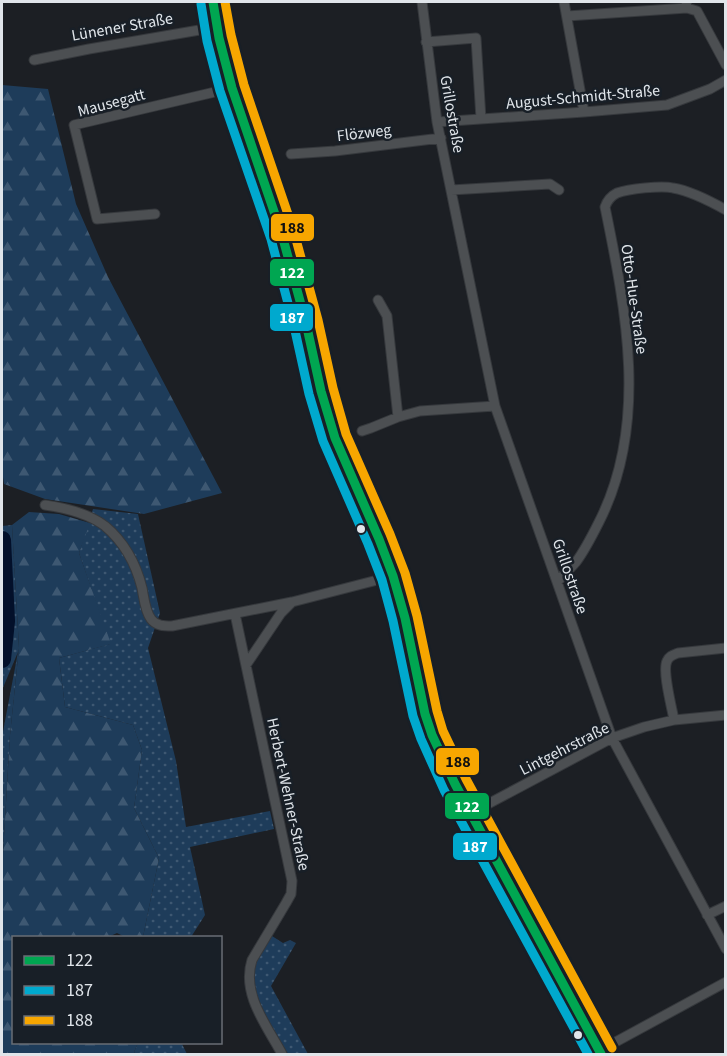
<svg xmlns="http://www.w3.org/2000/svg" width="727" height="1056" viewBox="0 0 727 1056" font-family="'Source Sans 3',sans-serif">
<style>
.grass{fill:url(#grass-dots)}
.forest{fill:url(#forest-firs)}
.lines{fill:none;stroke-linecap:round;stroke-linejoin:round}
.river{stroke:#03102a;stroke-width:18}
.minor-casing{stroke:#36393d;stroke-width:11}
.secondary-casing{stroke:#36393d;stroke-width:16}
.minor{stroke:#4c4f52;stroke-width:9}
.secondary{stroke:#4c4f52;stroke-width:14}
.bus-1-casing{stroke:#181f27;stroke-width:14}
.bus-2-casing{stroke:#181f27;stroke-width:14}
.bus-3-casing{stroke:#181f27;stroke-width:14}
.bus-1{stroke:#00a651;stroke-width:9}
.bus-2{stroke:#00a9ce;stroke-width:9}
.bus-3{stroke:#f7a600;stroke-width:9}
.bus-dot{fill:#e0e5ea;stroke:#181f27;stroke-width:2}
.labels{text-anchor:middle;stroke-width:5;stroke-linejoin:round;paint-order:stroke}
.street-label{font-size:16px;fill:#e0e5ea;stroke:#181f27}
.line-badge{stroke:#181f27;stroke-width:2}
.badge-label{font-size:16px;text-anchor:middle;font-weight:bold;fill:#fff}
.pale-badge-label{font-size:16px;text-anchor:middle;font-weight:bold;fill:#111}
</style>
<defs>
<pattern id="grass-dots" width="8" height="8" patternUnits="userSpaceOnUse" patternTransform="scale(1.5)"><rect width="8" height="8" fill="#1e3c5a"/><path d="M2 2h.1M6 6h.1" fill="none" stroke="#3e5872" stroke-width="1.8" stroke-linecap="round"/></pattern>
<pattern id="forest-firs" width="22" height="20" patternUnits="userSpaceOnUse" patternTransform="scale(1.5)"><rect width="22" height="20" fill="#1e3c5a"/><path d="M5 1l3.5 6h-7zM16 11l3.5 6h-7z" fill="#3e5872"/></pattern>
</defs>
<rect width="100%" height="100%" fill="#1c1f24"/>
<!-- grass -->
<path class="grass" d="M93,509L138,514L160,613L148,648L176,761L186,827L270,811L274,829L190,847L205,915L191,937H143L159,858L134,808L142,750L133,725L65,707L59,658L110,644L79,553Z
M12,525L19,648L10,735L2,871V737L18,652L2,690V526Z
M272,936L283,943L290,940L296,943L271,986L308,1054H288C276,1032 249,994 254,969C256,957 265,947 272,936Z
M181,1042L187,1054H136L134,1052L138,1043Z"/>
<!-- forest -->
<path class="forest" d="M2,85L48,89L76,204L108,277L222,493L144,514L45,499L4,484L2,470Z
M29,512L59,514L90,523L79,553L111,644L59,658L65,707L133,725L142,750L134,808L159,858L143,937H125L117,933L106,938H14V1042L138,1043L134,1052L136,1054H2V871L10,735L19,648L12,525Z"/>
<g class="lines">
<!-- river -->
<path class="river" d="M2,540L6,621L2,659"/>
<!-- minor casing -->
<g class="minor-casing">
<path id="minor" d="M422,2L437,122L495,406L612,738L726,949
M564,2L584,112
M686,2L687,8L697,11L726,65
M567,16L687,8
M426,42L476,38L481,119
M34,60L89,49L217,27
M437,122L584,112L667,105L710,89L726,80
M291,154L335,151L441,138
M451,190L550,184L559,190
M155,214L97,219L74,125L232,88
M378,300L387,316L398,417
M362,431L371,428L398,417L420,411L495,406
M45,505C66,508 88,513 105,526C124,542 136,564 142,588C144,598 145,611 151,619C156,626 164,626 172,626L292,602L393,576
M557,582C563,575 570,569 576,562C585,550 592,536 599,522C649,424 626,310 605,207C607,201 611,196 617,193C628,189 662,185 673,188C691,191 710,201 726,210
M235,614L292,881L291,894L286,903L252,960C241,994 267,1026 282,1054
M246,665L281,613L292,602
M674,720C672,708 662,671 667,661C669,656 673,655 678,653L726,648
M471,813L612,738L644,727L674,720L726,715
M707,915L726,906
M599,1051L726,982"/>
</g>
<!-- secondary casing -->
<g class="secondary-casing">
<path id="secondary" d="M213,2L219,38L232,88L282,235L306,323L321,391L335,438L379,539L393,576L405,618L425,714L432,735L455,784L601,1054"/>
</g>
<!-- minor -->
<use href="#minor" class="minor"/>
<!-- secondary -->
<use href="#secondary" class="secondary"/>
<!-- bus-1 casing -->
<g class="bus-1-casing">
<path id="bus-1" d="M213,2L219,38L232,88L282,235L306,323L321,391L335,438L379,539L393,576L405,618L425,714L432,735L455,784L601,1054"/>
</g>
<!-- bus-2 casing -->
<g class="bus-2-casing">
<path id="bus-2" d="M201,4L207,41L220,91L271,239L294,326L309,394L323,441L368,544L382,580L393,621L413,716L421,739L444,790L588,1054"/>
</g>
<!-- bus-3 casing -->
<g class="bus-3-casing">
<path id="bus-3" d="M225,2L231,35L244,85L294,232L318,320L333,388L346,434L390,534L405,573L417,616L437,711L443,731L466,779L612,1048"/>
</g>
<!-- bus-1 -->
<use href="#bus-1" class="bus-1"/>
<!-- bus-2 -->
<use href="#bus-2" class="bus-2"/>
<!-- bus-3 -->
<use href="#bus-3" class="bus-3"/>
</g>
<!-- markers -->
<g class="bus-dot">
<circle cx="361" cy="529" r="5"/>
<circle cx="578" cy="1035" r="5"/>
</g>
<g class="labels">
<!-- street labels -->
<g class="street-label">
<text transform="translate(122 26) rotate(-10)" y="6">Lünener Straße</text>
<text transform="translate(583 96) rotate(-5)" y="6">August-Schmidt-Straße</text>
<text transform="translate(111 102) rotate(-15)" y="6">Mausegatt</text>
<text transform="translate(453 114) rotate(80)" y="6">Grillostraße</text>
<text transform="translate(364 132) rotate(-7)" y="6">Flözweg</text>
<text transform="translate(635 299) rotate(82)" y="6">Otto-Hue-Straße</text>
<text transform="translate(571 576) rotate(71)" y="6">Grillostraße</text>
<text transform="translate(564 748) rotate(-27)" y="6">Lintgehrstraße</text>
<text transform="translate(289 794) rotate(78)" y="6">Herbert-Wehner-Straße</text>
</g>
</g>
<g class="line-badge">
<rect x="270" y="213" width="45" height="29" rx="6" fill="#f7a600"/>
<rect x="269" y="258" width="46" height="29" rx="6" fill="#00a651"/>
<rect x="269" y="303" width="45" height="29" rx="6" fill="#00a9ce"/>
<rect x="435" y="747" width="45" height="29" rx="6" fill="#f7a600"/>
<rect x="444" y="792" width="46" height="28" rx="6" fill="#00a651"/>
<rect x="452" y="832" width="46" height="29" rx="6" fill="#00a9ce"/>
</g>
<g class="badge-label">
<text x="292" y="278">122</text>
<text x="292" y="323">187</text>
<text x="467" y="812">122</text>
<text x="475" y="852">187</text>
</g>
<g class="pale-badge-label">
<text x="292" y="233">188</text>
<text x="458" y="767">188</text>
</g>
<!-- border -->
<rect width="727" height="1056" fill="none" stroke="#e0e5ea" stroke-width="6"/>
<!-- legend -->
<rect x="12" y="936" width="210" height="108" fill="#181f27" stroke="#686e75" stroke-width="1.5"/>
<rect x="24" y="956" width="30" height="9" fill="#00a651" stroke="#686e75" stroke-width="1.5"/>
<text x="66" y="966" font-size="18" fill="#e0e5ea">122</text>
<rect x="24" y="986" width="30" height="9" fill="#00a9ce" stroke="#686e75" stroke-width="1.5"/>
<text x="66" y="996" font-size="18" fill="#e0e5ea">187</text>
<rect x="24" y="1016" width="30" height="9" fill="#f7a600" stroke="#686e75" stroke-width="1.5"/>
<text x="66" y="1026" font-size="18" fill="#e0e5ea">188</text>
</svg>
